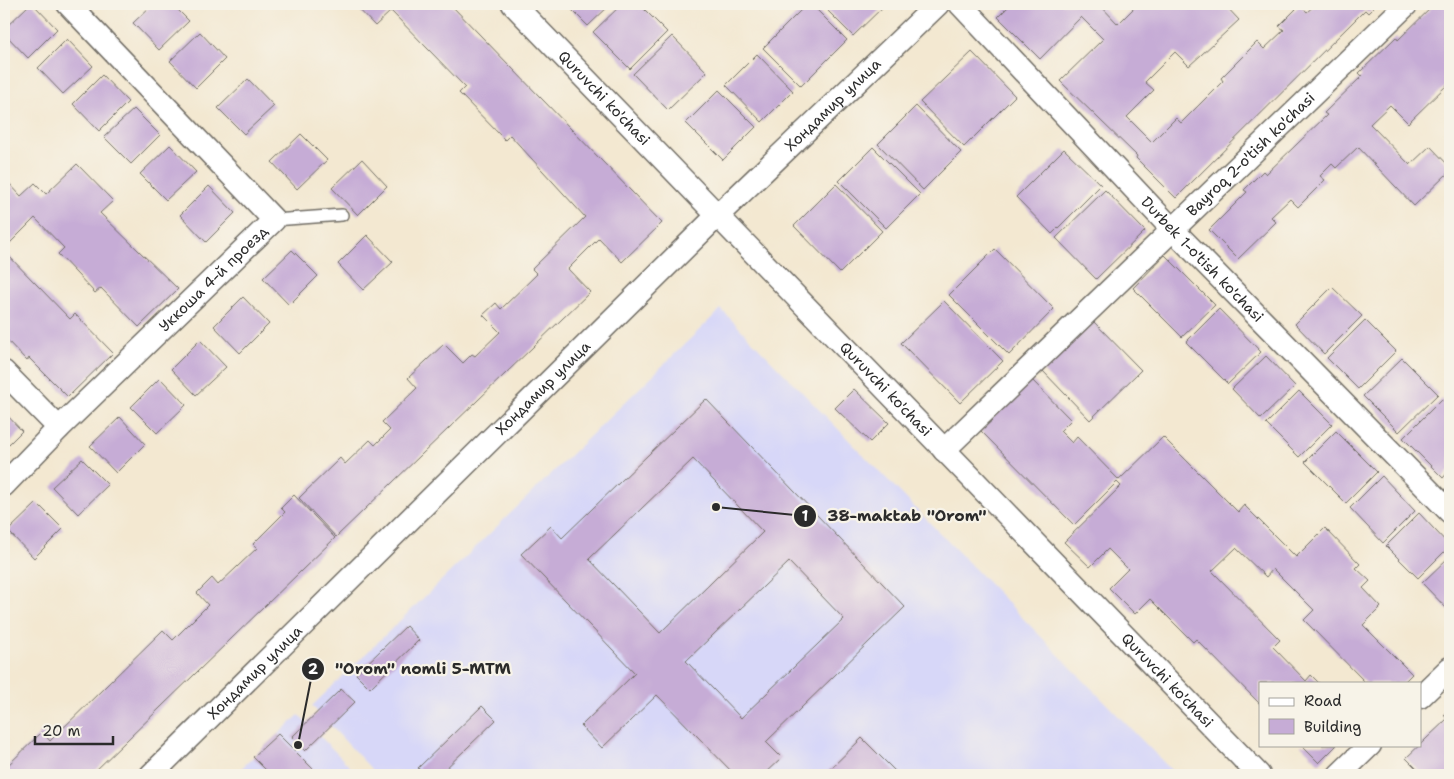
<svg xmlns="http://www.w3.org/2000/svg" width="1454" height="779" viewBox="0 0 1454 779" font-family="'Shantell Sans',sans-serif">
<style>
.built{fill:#d7d7f8}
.building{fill:#c6acd6;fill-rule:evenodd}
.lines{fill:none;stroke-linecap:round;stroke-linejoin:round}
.service-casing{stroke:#716d65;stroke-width:14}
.minor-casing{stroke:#716d65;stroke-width:25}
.service{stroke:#fff;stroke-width:11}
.minor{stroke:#fff;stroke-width:22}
.labels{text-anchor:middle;stroke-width:4.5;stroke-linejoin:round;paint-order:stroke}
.street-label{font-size:15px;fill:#2b2b2b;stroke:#f7f3e8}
.leader{fill:none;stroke:#2b2b2b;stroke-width:2}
.callout-dot{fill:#2b2b2b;stroke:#f7f3e8;stroke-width:2}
.mark-label{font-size:15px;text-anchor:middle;font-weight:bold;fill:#fff}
.callout-label{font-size:16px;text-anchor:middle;font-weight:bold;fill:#2b2b2b;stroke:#f7f3e8;stroke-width:4.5;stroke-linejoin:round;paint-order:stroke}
</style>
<rect width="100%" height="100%" fill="#f7f3e8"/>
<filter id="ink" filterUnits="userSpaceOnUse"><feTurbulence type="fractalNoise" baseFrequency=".02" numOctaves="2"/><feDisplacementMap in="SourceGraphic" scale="10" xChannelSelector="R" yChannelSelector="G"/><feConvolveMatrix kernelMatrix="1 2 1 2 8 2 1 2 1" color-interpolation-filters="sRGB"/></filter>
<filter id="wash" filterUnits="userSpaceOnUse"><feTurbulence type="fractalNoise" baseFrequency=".0096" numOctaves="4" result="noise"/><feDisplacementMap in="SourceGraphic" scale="20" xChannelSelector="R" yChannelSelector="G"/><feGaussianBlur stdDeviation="1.12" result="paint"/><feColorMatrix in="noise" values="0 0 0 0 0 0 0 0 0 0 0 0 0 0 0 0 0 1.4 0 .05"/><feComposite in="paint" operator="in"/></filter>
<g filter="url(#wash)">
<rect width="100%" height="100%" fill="#f3e8d1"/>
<!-- built -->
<path class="built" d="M721,309L1176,775H377L312,706Z
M299,715L358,775H234Z"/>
<g id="blocks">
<!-- building -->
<path class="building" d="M30,4H33L57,29L28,58L4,33V29Z
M153,4H172L189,21L159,50L133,23Z
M354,4H450L662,223L622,262L599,238L568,269L590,292L336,537L299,498L340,458L345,464L370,440L375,445L390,430L382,422L417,388L408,378L444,344L463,363L472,354L475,356L500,332L483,315L496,303L501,309L537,274L532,269L585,217L510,135L505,140L459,93L465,87L391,11L375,26Z
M566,4H611L588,26Z
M622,4H639L667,32L630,69L593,32Z
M807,4H811L847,40L801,86L763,48Z
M821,4H886L853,36Z
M1011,4H1099L1118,24L1138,4H1224L1239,20L1189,66L1175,52L1145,82L1154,90L1127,117L1152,142L1176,118L1181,123L1223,81L1221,78L1257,42L1264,49L1284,30L1279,26L1300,5L1307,12L1316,4H1377L1368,13L1365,10L1176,198L1136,158L1137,156L1060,81L1103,39L1081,17L1040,59L998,17Z
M1435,4H1450V82L1408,123L1390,105L1370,124L1410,165L1430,146L1450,167V171L1414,206L1358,147L1336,168L1332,164L1320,176L1325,180L1298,207L1290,199L1271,217L1276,222L1238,259L1209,230L1247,192L1244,190L1263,171L1266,174L1327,115L1324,113L1362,76L1359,73L1396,37L1398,40Z
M200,32L225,59L196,88L170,61Z
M672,36L707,72L668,110L633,74Z
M67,39L93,66L63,94L38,68Z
M972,52L1015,96L964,147L920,102Z
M757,54L793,91L762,122L726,85Z
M102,75L128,102L99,131L73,104Z
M248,79L274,106L244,134L218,108Z
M719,90L756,127L723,160L686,123Z
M916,106L961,152L923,190L878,144Z
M134,109L160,135L131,164L104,137Z
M301,134L327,160L297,189L272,162Z
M170,145L196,172L166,200L140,174Z
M873,147L920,194L886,228L839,181Z
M1064,149L1101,185L1052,234L1016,197Z
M362,159L387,186L358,215L332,188Z
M77,164L113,201L100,213L178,289L139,327L101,288L95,293L58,254L64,248L35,218L4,249V184L7,181L21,196L35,183L46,194Z
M836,184L882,231L840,273L794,226Z
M209,186L235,213L206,242L180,215Z
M1105,190L1145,231L1096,279L1056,238Z
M367,235L393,262L363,290L338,264Z
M995,249L1054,309L1009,355L949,295Z
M292,250L318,276L289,305L263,278Z
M4,251L70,319L75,314L113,353L68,397L29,358L27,361L4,337Z
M1165,255L1215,305L1182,337L1133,288Z
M1332,287L1362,316L1324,354L1295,324Z
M243,297L269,324L240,353L214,326Z
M944,301L1003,361L960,403L901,343Z
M1219,309L1261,352L1228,384L1186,342Z
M1092,320L1141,370L1090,420L1042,370Z
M1365,320L1396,351L1358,389L1327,358Z
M200,340L226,367L196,395L171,369Z
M1266,356L1295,386L1261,419L1232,389Z
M1402,358L1438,394L1399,432L1363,396Z
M160,378L186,405L157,433L131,407Z
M1031,379L1071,420L1060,431L1072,443L1077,437L1119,480L1163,437L1238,512L1244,505L1296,557L1325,528L1360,564L1356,568L1370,581L1363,588L1381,607L1363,625L1412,674L1403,683H1366L1304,620L1314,610L1273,569L1266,577L1236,548L1212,571L1280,640L1273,647L1306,681L1311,675L1319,683H1260V704L1196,639L1193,642L1150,599L1135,614L1109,588L1128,569L1108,549L1090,567L1064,542L1121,486L1117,482L1074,525L980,430Z
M854,389L889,423L870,442L835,408Z
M1299,391L1332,424L1299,457L1266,424Z
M706,399L905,607L766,742L782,758L764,775H735L657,695L602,748L581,726L635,673L521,554L551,526L562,538ZM693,459L763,532L660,633L589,559ZM789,562L844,619L741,718L686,661Z
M1442,399L1450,407V470L1443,478L1403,438Z
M4,412L22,431L4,449Z
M120,417L145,444L116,473L90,446Z
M1336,431L1377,472L1346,503L1305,462Z
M82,459L108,485L78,514L52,487Z
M1382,476L1415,511L1383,543L1350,508Z
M294,495L335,538L91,775H4V769L42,732L50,741L163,630L173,640L208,605L197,593L212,578L218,585L257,548L253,544L285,512L281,508Z
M37,503L63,529L34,558L8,531Z
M1419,513L1450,546L1418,578L1386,546Z
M1450,556V612L1422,583Z
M406,626L419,640L370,688L356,674Z
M341,689L355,702L305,751L292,737Z
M482,706L496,720L439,775H425L418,768Z
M1450,709V775H1423L1406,758L1447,719L1444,715Z
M278,734L319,775H271L253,757Z
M862,738L899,775H824Z
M1301,745H1337L1319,763Z"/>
</g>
</g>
<g filter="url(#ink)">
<use href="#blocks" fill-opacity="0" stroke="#716d65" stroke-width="1"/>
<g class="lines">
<!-- service casing -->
<g class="service-casing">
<path id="service" d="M274,220L342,215"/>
</g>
<!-- minor casing -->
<g class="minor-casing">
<g id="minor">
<path id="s1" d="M513,4L1259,775"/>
<path id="s2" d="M960,4L1173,230L1450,512"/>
<path d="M4,372L59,428"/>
<path id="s3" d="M944,450L1407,4"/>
<path id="s4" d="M4,485L59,428L274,220L68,4"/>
<path d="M1420,697L1450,668"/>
<path id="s5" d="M151,775L717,216L938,4"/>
<path d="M1339,775L1370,745"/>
</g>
</g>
<!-- service -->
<use href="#service" class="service"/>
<!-- minor -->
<use href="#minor" class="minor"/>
</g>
</g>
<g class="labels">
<!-- street labels -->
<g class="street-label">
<text dy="5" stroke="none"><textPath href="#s1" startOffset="131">Quruvchi ko'chasi</textPath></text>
<text dy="5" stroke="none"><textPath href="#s5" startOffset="956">Хондамир улица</textPath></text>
<text dy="5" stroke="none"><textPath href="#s3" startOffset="426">Bayroq 2-o'tish ko'chasi</textPath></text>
<text dy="5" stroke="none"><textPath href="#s2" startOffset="352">Durbek 1-o'tish ko'chasi</textPath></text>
<text dy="5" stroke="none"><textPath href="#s4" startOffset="294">Уккоша 4-й проезд</textPath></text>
<text dy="5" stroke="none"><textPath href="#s5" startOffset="551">Хондамир улица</textPath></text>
<text dy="5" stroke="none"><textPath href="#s1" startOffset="536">Quruvchi ko'chasi</textPath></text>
<text dy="5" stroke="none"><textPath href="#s5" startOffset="146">Хондамир улица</textPath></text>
<text dy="5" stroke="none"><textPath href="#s1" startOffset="941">Quruvchi ko'chasi</textPath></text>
</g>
</g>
<!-- callouts -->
<path class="leader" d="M716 507L805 516M298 745L313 669"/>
<g class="callout-dot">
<circle cx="716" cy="507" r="5"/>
<circle cx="298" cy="745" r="5"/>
<circle cx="805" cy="516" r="12"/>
<circle cx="313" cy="669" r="12"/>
</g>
<g class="mark-label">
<text x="805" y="521">1</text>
<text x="313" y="674">2</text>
</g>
<g class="callout-label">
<text x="907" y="521">38-maktab "Orom"</text>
<text x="423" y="674">"Orom" nomli 5-MTM</text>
</g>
<!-- margin -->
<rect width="1454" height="779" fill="none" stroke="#f7f3e8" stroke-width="20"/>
<!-- legend -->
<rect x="1259" y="682" width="162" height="65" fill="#f7f3e8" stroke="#a5a39c"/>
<rect x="1269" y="698" width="25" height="8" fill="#ffffff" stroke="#a5a39c"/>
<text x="1304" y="706" font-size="15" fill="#2b2b2b">Road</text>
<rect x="1269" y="719" width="25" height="15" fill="#c6acd6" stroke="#a5a39c"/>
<text x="1304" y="732" font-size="15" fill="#2b2b2b">Building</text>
<!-- scale -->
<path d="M35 736v8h78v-8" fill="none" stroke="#2b2b2b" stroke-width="2.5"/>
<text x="42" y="736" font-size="15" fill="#2b2b2b" stroke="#f7f3e8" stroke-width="4" paint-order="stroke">20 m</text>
</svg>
